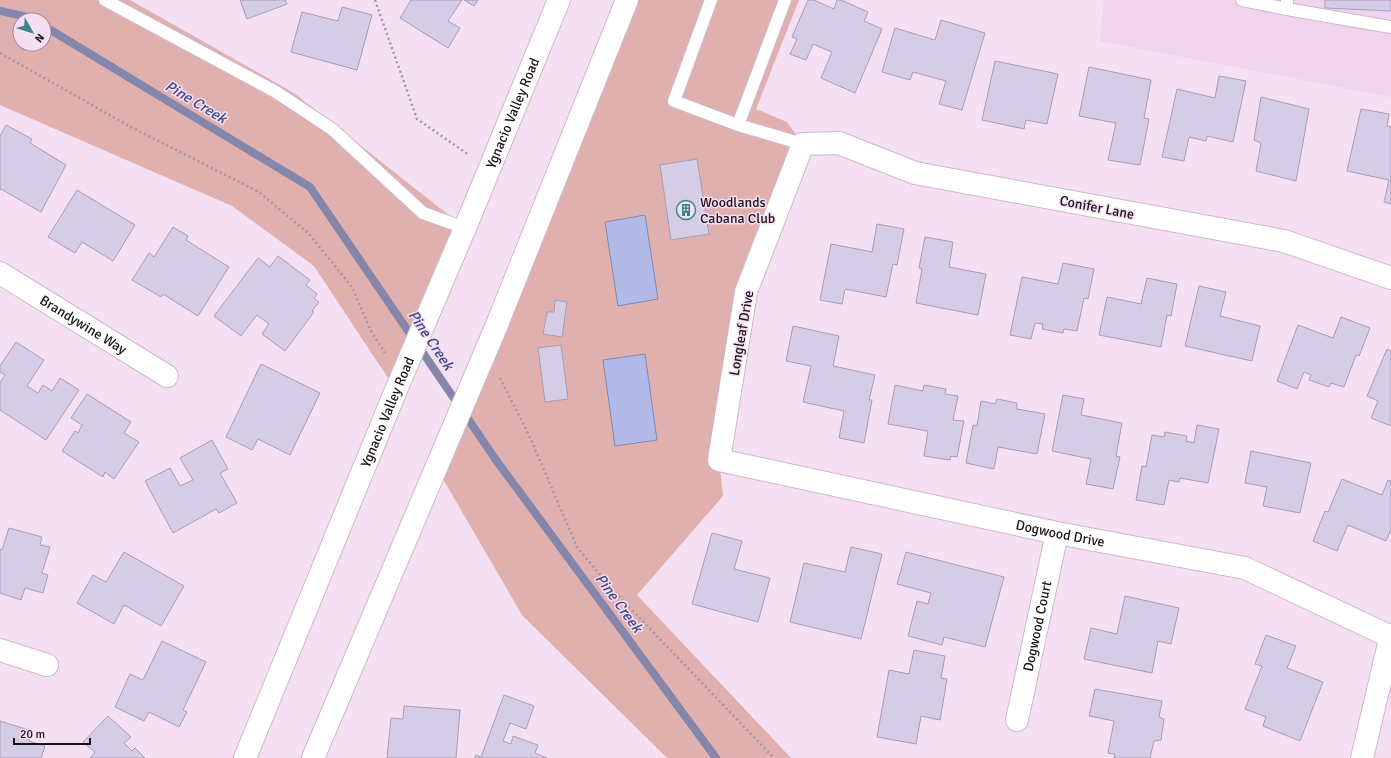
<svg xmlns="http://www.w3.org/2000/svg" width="1391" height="758" viewBox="0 0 1391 758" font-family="Signika,sans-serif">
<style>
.built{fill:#f0d3ed}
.green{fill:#e0b0af;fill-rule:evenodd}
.water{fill:#b1b9e9;stroke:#8487ab}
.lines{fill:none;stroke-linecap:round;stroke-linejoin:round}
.stream{stroke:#8487ab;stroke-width:8}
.building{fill:#d5cce6;stroke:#a79db6}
.service-casing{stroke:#ceb8cc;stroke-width:14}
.minor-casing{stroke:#ceb8cc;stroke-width:24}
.trunk-casing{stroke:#ceb8cc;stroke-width:24}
.path{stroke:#a695a5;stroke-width:2.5;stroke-dasharray:2 3;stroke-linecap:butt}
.service{stroke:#fff;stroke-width:12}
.minor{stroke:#fff;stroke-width:22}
.trunk{stroke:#fff;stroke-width:22}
.labels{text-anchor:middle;stroke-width:3;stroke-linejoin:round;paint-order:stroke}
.street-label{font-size:14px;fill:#1a1219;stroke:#f5dff3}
.poi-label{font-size:14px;fill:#1a1219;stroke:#f5dff3;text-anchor:start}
.water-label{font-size:15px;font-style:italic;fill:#424884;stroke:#f5dff3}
</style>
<rect width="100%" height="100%" fill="#f5dff3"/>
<!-- built -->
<path class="built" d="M1104,0H1391V97L1100,41Z"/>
<!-- green -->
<path class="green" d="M0,0H130L294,93L465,228L396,390L314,266L232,206L0,105ZM20,20H44V44H20Z
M627,0H799L756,109L787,122L803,144L746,292L719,460L723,496L637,595L791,758H667L522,615L436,467Z"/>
<!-- water -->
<path class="water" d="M645,215L658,299L618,306L605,222Z
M645,354L657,440L615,446L603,360Z"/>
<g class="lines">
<!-- stream -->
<path class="stream" d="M0,11L28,17L34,20
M44,26L310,187L496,460L716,758"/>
</g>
<!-- building -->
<path class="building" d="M240,0H285L287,4L247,19Z
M411,0H462L448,21L460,28L448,48L400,18Z
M464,0H478L474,6Z
M808,0H814L834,9L837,0H841L868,12L864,21L882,29L855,93L821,78L832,52L813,44L806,60L790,54L797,39L792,37Z
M1325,0H1391V11L1325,8Z
M342,7L372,15L357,70L291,52L302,12L338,21Z
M941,20L985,33L962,110L939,104L946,81L913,72L910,80L882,72L895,28L935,40Z
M995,61L1058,74L1047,124L1026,120L1024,129L982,120Z
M1089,67L1151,80L1144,118L1149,119L1140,165L1108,160L1116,123L1079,116Z
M1219,76L1246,81L1233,142L1207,136L1206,141L1189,137L1184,161L1162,157L1177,89L1215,98Z
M1261,97L1309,109L1296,181L1256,171L1261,143L1254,140Z
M1361,109L1389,114L1387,126L1391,127V204L1384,202L1389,180L1347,171Z
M6,125L32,139L30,143L66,165L41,212L1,189L0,190V136Z
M697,159L709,234L671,240L660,165Z
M77,190L135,225L113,261L82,242L75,253L48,237Z
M877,224L904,229L897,265L893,264L886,297L845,289L842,304L820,300L831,244L872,252Z
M173,227L188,236L186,240L229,267L198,316L163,294L161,297L132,280L149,253L154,257Z
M925,237L953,242L949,267L986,274L978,315L916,303L922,269L919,268Z
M278,256L310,280L306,285L317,294L314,298L319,302L312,311L314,312L285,351L262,334L269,324L257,315L241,336L214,316L258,258L270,267Z
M1063,263L1094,269L1088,299L1084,298L1077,331L1064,329L1063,333L1042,329L1043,324L1035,323L1031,339L1010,335L1022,277L1058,284Z
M1147,278L1177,284L1171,316L1167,315L1161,347L1099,335L1107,297L1141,304Z
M1199,286L1226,292L1220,316L1260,326L1252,361L1185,346Z
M555,300L567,302L562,337L543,334L547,312H554Z
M1341,317L1370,328L1359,356L1356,355L1344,387L1331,383L1329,387L1309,380L1311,375L1304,372L1297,389L1277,381L1298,325L1333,338Z
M793,326L839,336L833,366L875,375L869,400H872L864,443L839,438L844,411L803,402L811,366L786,361Z
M16,342L44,360L27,386L38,393L43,385L52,391L60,378L79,390L46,440L0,410V383L5,375L0,372V366Z
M561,345L568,399L545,402L538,348Z
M1387,349L1391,351V426L1371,418L1378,401L1367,396Z
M261,364L320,393L290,455L258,439L252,450L226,437Z
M895,385L923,391L924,385L946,389L945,394L958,396L953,420L964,421L957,457L951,456L950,460L924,456L928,431L888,424Z
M87,394L131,422L124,433L139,442L114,479L105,472L103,477L62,451L75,431L78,433L82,425L71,418Z
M1063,395L1084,399L1081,415L1122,423L1116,456L1120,457L1113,489L1086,484L1091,459L1052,451Z
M997,399L1017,403V409L1045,414L1037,454L998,447L994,469L966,463L973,425L977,426L981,401L995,404Z
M1197,425L1219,429L1208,483L1180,478L1179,482L1169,480L1164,505L1136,500L1142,466L1146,467L1152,435L1164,437L1165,432L1187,436L1186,441L1194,443Z
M212,440L228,469L220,473L237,503L219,513L216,509L173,533L145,481L170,468L180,486L193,480L180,458Z
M1251,451L1311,463L1300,513L1263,506L1267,487L1245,483Z
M1342,479L1382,495L1388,480L1391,481V529L1386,541L1348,525L1337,551L1313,541L1325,511L1328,512Z
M9,528L42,537L40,545L50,547L42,573L48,575L43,593L25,588L21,600L0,593V549L2,550Z
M712,533L742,541L734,569L770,578L758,622L692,604Z
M851,547L882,554L861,639L790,622L804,563L845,572Z
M124,552L184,586L161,626L124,605L114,624L77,603L93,575L106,582Z
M906,552L1004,577L985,647L944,637L942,645L908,636L917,601L928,604L931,593L897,584Z
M1125,596L1179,608L1171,644L1158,641L1152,673L1084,659L1091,628L1117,634Z
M1266,635L1296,646L1287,668L1323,682L1300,741L1263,726L1266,717L1245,709L1262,666L1255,664Z
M162,641L206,662L183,710L187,712L179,727L149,712L144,721L115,707L130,674L143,680Z
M914,650L945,656L941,678L947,679L940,720L921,716L916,744L877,737L889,670L909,674Z
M1095,689L1162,701L1159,717L1164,719L1161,740L1154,741L1150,758H1114L1115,754L1108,753L1114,721L1089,716Z
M504,695L534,706L526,729L510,723L503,741L511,744L513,736L538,745L535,753L547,758H475L476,755L481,757Z
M404,706L460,710L456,758H387L391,718L403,719Z
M108,716L131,737L124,743L132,751L135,748L145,758H90L95,752L83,742Z
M0,721L32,731L29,741L45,746L41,758H0Z"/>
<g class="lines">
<!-- service casing -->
<g class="service-casing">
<path id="service" d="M105,0L276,92L332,129L423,213L465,228
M711,0L674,101L738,125L803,144
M1242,0L1287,9
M1287,0V9L1391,27
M738,125L785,0"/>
</g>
<!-- minor casing -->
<g class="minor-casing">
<g id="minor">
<path id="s1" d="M0,273L167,376"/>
<path id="s2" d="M1391,278L1284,241L915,173L839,143L803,144L746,292L719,460L1057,533L1245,568L1391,637"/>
<path d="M0,650L47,665"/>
<path id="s3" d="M1017,720L1057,533"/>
<path d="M1362,758L1391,635"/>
</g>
</g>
<!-- trunk casing -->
<g class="trunk-casing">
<g id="trunk">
<path id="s4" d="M245,758L396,390L465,228L559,0"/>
<path d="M313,758L496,327L627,0"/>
</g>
</g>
<!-- path -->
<path class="path" d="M375,0L417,119L469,155
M0,53L129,126L259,192L309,234L352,287L371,331L385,353
M500,378L529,435L577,547L610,587L774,758"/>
<!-- service -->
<use href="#service" class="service"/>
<!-- minor -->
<use href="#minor" class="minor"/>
<!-- trunk -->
<use href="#trunk" class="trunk"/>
</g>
<!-- icons -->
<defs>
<g id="building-ring" transform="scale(1)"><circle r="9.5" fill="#f5dff3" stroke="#3d8589" stroke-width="1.5"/><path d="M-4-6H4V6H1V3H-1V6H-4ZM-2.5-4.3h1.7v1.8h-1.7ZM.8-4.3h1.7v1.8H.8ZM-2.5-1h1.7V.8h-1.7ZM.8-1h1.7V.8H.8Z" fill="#3d8589"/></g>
</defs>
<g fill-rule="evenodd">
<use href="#building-ring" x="686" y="210"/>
</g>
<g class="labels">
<!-- street labels -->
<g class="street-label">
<text dy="5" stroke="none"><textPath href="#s4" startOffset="698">Ygnacio Valley Road</textPath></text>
<text transform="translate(1097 207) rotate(11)" y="5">Conifer Lane</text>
<text dy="5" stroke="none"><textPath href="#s1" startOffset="98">Brandywine Way</textPath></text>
<text transform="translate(741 333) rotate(-80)" y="5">Longleaf Drive</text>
<text dy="5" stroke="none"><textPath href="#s4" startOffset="374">Ygnacio Valley Road</textPath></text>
<text dy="5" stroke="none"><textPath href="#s2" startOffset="1284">Dogwood Drive</textPath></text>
<text dy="5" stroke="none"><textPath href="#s3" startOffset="96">Dogwood Court</textPath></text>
</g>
<!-- poi labels -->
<g class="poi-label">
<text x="700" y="207">Woodlands<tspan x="700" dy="16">Cabana Club</tspan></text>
</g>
<!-- water labels -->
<g class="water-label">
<text transform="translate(196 102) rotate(31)" y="5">Pine Creek</text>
<text transform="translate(431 340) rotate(56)" y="5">Pine Creek</text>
<text transform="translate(619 603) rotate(54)" y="5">Pine Creek</text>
</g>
</g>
<!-- north arrow -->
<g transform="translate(32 32) rotate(129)"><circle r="19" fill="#f5dff3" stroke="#9d8d9c"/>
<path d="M0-3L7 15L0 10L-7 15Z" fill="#3d8589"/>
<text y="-6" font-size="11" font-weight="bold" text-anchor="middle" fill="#1a1219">N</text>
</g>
<!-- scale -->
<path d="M14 738v6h76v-6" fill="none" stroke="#1a1219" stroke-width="2"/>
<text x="20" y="738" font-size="12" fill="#1a1219" stroke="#f5dff3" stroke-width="3" paint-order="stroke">20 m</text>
</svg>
